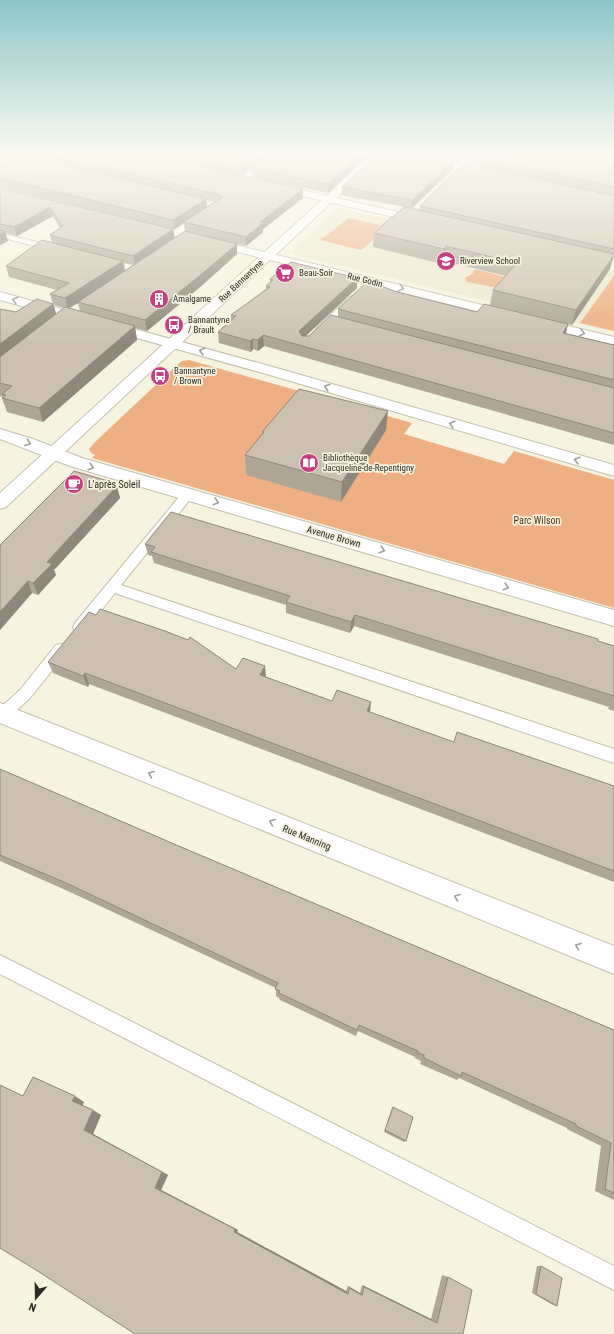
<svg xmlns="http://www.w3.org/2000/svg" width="614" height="1334" viewBox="0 0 614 1334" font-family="'Roboto Condensed',sans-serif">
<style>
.built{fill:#ede8ce}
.green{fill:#eeaf82}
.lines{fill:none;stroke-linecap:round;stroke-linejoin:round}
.service-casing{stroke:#c2bfad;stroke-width:2}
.minor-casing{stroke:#c2bfad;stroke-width:2}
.tertiary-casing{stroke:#c2bfad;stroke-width:2}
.service{fill:#fff;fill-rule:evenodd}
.minor{fill:#fff;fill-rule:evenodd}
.tertiary{fill:#fff;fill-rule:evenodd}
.wall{fill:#afa698;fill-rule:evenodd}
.shaded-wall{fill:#8f877c}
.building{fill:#ccc1b1;stroke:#8f877c}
.oneway{stroke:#a0a09c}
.labels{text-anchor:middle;stroke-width:3.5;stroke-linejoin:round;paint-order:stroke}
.far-poi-label{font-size:9px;fill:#2c2b24;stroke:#f6f3e0;text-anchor:start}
.far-street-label{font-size:9px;fill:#2c2b24;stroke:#f6f3e0}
.poi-label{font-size:10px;fill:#2c2b24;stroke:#f6f3e0;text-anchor:start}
.park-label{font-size:10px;fill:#4e2f17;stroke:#f6f3e0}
.street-label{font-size:10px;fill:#2c2b24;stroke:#f6f3e0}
</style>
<rect width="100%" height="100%" fill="#f6f3e0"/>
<!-- built -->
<path class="built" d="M340,208L614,271V332L293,254L292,251L336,209Z"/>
<!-- green -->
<path class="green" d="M349,218L389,227L361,250L320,240Z
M475,269L513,279L499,288L467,282L465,278L472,274Z
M614,276V331L580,323Z
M189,360L412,423L404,434L504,464L514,451L614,480V608L92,458L95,455L91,453L89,449L94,443L177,365L182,361Z"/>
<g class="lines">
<!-- service casing -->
<g class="service-casing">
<path id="service" d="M276,156H284L243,180L238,179Z
M469,156H476L460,167H456V165Z
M197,216H200L204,218L178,236H172V232Z
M0,233L57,247L58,249L54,251L0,237Z
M353,296L356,297L357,299L356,301L324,330H318L317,328L318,326L350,297Z
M188,490L192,491L194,494L192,497L121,585L614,749V763L115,593L85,631L80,632L75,631L73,627L75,623L184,491Z
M61,644L66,645L68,649L66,653L30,698L5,721L0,723V708L20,690L56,645Z
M0,955L614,1266V1290L0,974Z"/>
</g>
<!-- minor casing -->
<g class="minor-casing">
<path id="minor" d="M409,156H428L493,171L494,173L489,176L410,158Z
M275,184L425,218L429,219L431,221L429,223L425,224L271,189L270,187L271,185Z
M145,223L614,337V345L141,228L139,226L141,224Z
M0,292L280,369L614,465V476L270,375L0,300Z
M0,429L33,439L82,458L614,610V626L70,466L0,439Z
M0,703L614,946V974L0,723Z"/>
</g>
<!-- tertiary casing -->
<g class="tertiary-casing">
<path id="tertiary" d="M370,156H381L6,507L0,509V493Z"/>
</g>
<!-- service -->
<use href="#service" class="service"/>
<!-- minor -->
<use href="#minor" class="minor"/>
<!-- tertiary -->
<use href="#tertiary" class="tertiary"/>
</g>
<!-- wall -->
<path class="wall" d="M0,156H155L303,198L263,229V232L246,246L237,244V254L199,288L147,331L135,328L137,340L43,422L7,412L2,398H3V397L0,396V309L16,312L53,304L50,294L57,290L9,277L6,266L52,243L50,235L60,228L53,216L17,236L6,233L8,241L0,245V188L175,238L185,231L184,223L174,229L0,187ZM206,200L215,202L207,207ZM124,263L133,265L125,271ZM78,303L80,311L69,308ZM54,305L64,308L56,314Z
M160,156H368L328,193L252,177L251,169L242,175Z
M435,156H466L459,161Z
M469,156H614V258H613L610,269L572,325L568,324L566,334L614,345V445L264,346L258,351L253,349L251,352L219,343L218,332L231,320V315L266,289V286L270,282V279L357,288L306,336H309L338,317V309L397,292L477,312L490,305L493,290L506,276L444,261L442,264L373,247L374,233L382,227V225L404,207L341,195L342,187L454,161L453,169L411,209L419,211L420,206L561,184L468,163Z
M386,430L341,502L246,475L245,455L262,434V432Z
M115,483L120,498L54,570L56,575L38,595L32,593L0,630V545Z
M145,544L598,641L614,646V711L608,709L609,707L354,626L350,633L286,613V605L154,563L152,556L148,555Z
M48,662L236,669L266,677L332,701L370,712L454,742L614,786V882L89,684L88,687L53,673Z
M0,769L181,847L614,1030V1200L595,1191L601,1146L567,1129V1128L459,1078L457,1080L420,1064L421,1061L415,1058V1057L358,1031L356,1036L280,1000L279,998L276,996V988L70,892L0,861Z
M23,1096L84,1102L82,1106L101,1115L93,1134L168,1175L161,1190L238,1230L237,1232L346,1291L348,1286L360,1293L362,1285L431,1319L442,1275L448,1277L463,1334L36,1270Z
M393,1107L406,1141L404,1142L384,1132L392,1108Z
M537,1266H541L557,1306L553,1305L532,1293Z"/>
<!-- shaded-wall -->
<path class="shaded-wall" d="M259,156H273L251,168V169L242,175V166Z
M359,156H368L328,193V184Z
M459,156H466L459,161Z
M454,161L453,169L411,209L412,200Z
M303,189V198L263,229V232L246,246V237L260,222Z
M206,199L207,208L174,229L173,220Z
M50,207L53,216L17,236L14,227Z
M173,229L175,238L135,265L133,256Z
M5,232L8,241L0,245V234Z
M237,244V254L199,288L147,331L145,320Z
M446,246L444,261L442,264L444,249Z
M614,255L610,269L572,325L576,310Z
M123,261L125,272L78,302V303L68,309L65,298Z
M357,278V288L299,342V331Z
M53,304L57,317L0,361V344Z
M568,324L565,335L563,333Z
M135,326L137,340L43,422L39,408Z
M263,335L264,346L258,351V340Z
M253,339V349L251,352L250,341Z
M388,411L386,430L341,502L342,482Z
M115,483L116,487L117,486L120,498L54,570L56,575L38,595L33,583L47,562Z
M28,581L32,593L0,630V612Z
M355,615L354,626L350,633L351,622Z
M265,666L266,677L260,675Z
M85,673L89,684L88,687L83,676Z
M371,702L370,713L367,711Z
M75,1096L84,1102L82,1106L72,1101Z
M93,1110L101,1115L93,1134L168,1175L161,1190L238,1230L237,1232L346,1291L348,1294L234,1232L155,1188L84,1130Z
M362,1285L431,1319L437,1323L364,1287Z
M348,1286L360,1293L362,1295L349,1288Z"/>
<!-- building -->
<path class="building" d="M0,156H26L206,199L173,220L0,178Z
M52,156H155L303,189L260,222L263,223L246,237L184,222L221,198L222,197L217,194Z
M196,156H259L242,166Z
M272,156H359L328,184L251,168Z
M375,156H432L454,161L412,200L342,187Z
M473,156H614V187Z
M464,163L614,196V249L420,206Z
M0,188L173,229L133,256L50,235L63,226L50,207L14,227L0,224Z
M405,207L614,254V255L576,310L493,290L517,263L446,246L444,249L374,233L383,226L382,225Z
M0,230L5,232L0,234Z
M185,231L237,244L198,277L145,320L78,302Z
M42,240L123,261L65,298L50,294L69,283L6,266Z
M291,262L357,278L299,331L302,336H309L331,315L614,388V433L263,335L258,340L253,339L250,341L218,332L236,316L231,315L270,287L266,286L273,280L270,279Z
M368,281L397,292L477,312L484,304L568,324L563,333L614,345V380L338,309Z
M37,299L53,304L0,344V309L16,312Z
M65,307L135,326L39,408L2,398L6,395L2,394L12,386L0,383V357Z
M299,389L388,411L342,482L245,455L264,432H262Z
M74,471L115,483L113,485L117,486L47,562L52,564L33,583L28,581L0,612V545Z
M171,512L598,639V641L614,646V696L355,615L351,622L286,602L290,596L151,552L155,547L145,544Z
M100,609L165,631L188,640L190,637L236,669L243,658L265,666L260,675L332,701L337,690L371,702L367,711L454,742L457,732L614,786V871L85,673L83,676L48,662L89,612L96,615Z
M0,769L181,847L614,1030V1193L605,1189L611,1143L576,1126V1124L462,1072L461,1076L424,1058V1055L418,1053V1051L359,1025L357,1030L279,993L280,991L275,989L278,983L64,882L0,855Z
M33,1077L75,1096L72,1101L93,1110L84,1130L162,1172L155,1188L235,1229L234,1232L348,1294L349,1288L362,1295L364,1287L437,1323L448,1277L472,1290L463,1334H135L36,1270L0,1248V1085L23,1096Z
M393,1107L413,1117L406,1141L385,1130Z
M541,1266L562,1278L557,1306L536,1294Z"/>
<!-- one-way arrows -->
<defs><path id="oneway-chevron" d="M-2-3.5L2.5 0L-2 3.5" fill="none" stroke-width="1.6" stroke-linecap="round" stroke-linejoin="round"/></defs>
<g class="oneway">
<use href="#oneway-chevron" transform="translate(401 288) rotate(14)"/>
<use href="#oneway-chevron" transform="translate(15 300) rotate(-164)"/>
<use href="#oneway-chevron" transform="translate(582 333) rotate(14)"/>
<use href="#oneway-chevron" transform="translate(202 351) rotate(-165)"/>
<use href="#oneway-chevron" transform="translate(327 387) rotate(-163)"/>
<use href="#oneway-chevron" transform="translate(452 424) rotate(-164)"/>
<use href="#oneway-chevron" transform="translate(28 443) rotate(20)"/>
<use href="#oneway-chevron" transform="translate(577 460) rotate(-164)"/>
<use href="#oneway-chevron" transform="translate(91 467) rotate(16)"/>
<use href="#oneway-chevron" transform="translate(216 502) rotate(16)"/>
<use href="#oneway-chevron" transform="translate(382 550) rotate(16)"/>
<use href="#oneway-chevron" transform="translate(506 587) rotate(16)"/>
<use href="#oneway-chevron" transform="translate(151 774) rotate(-158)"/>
<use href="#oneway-chevron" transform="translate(272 822) rotate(-158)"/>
<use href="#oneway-chevron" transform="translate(457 897) rotate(-158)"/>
<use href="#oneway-chevron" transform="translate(578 946) rotate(-158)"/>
</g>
<!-- sky -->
<linearGradient id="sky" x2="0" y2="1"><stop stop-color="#8cc6c8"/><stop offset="0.45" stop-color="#fbfaf1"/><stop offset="1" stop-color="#fbfaf1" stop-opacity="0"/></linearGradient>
<rect width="614" height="343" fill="url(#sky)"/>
<!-- icons -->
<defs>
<g id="school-disc" transform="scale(1)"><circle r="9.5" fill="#c54083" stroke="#f6f3e0"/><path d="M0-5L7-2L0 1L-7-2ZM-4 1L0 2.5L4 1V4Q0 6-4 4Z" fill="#fff"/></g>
<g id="supermarket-disc" transform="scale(1)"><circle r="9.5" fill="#c54083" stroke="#f6f3e0"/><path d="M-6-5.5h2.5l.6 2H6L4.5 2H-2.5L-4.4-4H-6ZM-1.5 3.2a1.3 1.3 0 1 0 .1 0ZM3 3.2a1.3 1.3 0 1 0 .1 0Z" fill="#fff"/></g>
<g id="building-disc" transform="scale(1)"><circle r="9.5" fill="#c54083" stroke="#f6f3e0"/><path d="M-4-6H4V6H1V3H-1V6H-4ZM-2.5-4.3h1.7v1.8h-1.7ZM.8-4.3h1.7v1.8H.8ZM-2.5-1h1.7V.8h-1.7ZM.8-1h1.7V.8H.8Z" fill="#fff"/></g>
<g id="bus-disc" transform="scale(1)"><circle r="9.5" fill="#c54083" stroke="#f6f3e0"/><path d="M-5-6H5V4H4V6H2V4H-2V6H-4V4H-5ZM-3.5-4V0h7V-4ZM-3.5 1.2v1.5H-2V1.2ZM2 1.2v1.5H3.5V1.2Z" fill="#fff"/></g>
<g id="library-disc" transform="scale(1)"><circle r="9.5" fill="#c54083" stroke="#f6f3e0"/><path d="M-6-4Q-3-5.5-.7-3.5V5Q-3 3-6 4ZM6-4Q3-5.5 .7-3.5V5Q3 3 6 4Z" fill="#fff"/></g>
<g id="cafe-disc" transform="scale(1)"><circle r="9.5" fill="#c54083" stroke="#f6f3e0"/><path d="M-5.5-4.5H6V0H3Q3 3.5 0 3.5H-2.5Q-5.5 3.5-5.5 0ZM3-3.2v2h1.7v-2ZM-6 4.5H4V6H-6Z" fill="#fff"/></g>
</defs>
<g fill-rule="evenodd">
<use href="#school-disc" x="446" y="261"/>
<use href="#supermarket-disc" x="285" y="273"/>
<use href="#building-disc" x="159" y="299"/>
<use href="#bus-disc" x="174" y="325"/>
<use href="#bus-disc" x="160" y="376"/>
<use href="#library-disc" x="309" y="463"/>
<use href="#cafe-disc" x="74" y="484"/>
</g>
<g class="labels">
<!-- far-poi labels -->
<g class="far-poi-label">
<text x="460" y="264">Riverview School</text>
<text x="299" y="276">Beau-Soir</text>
<text x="173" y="302">Amalgame</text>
<text x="188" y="323">Bannantyne<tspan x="188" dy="10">/ Brault</tspan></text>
<text x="174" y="374">Bannantyne<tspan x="174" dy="10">/ Brown</tspan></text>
<text x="323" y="461">Bibliothèque<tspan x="323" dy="10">Jacqueline-de-Repentigny</tspan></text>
</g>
<!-- far-street labels -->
<g class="far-street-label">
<text transform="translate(365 280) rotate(14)" y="3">Rue Godin</text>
<text transform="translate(241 281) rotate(-43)" y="3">Rue Bannantyne</text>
</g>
<!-- poi labels -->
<g class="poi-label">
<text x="88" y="488">L'après Soleil</text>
</g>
<!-- park labels -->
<g class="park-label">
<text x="537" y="524">Parc Wilson</text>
</g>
<!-- street labels -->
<g class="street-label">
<text transform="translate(334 536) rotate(16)" y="4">Avenue Brown</text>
<text transform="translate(307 837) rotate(22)" y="4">Rue Manning</text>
</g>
</g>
<!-- north arrow -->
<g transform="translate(36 1298) rotate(200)" stroke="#f6f3e0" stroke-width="3" paint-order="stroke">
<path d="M0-3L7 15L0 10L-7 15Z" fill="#2c2b24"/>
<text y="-6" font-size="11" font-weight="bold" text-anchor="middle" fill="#2c2b24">N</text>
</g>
</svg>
